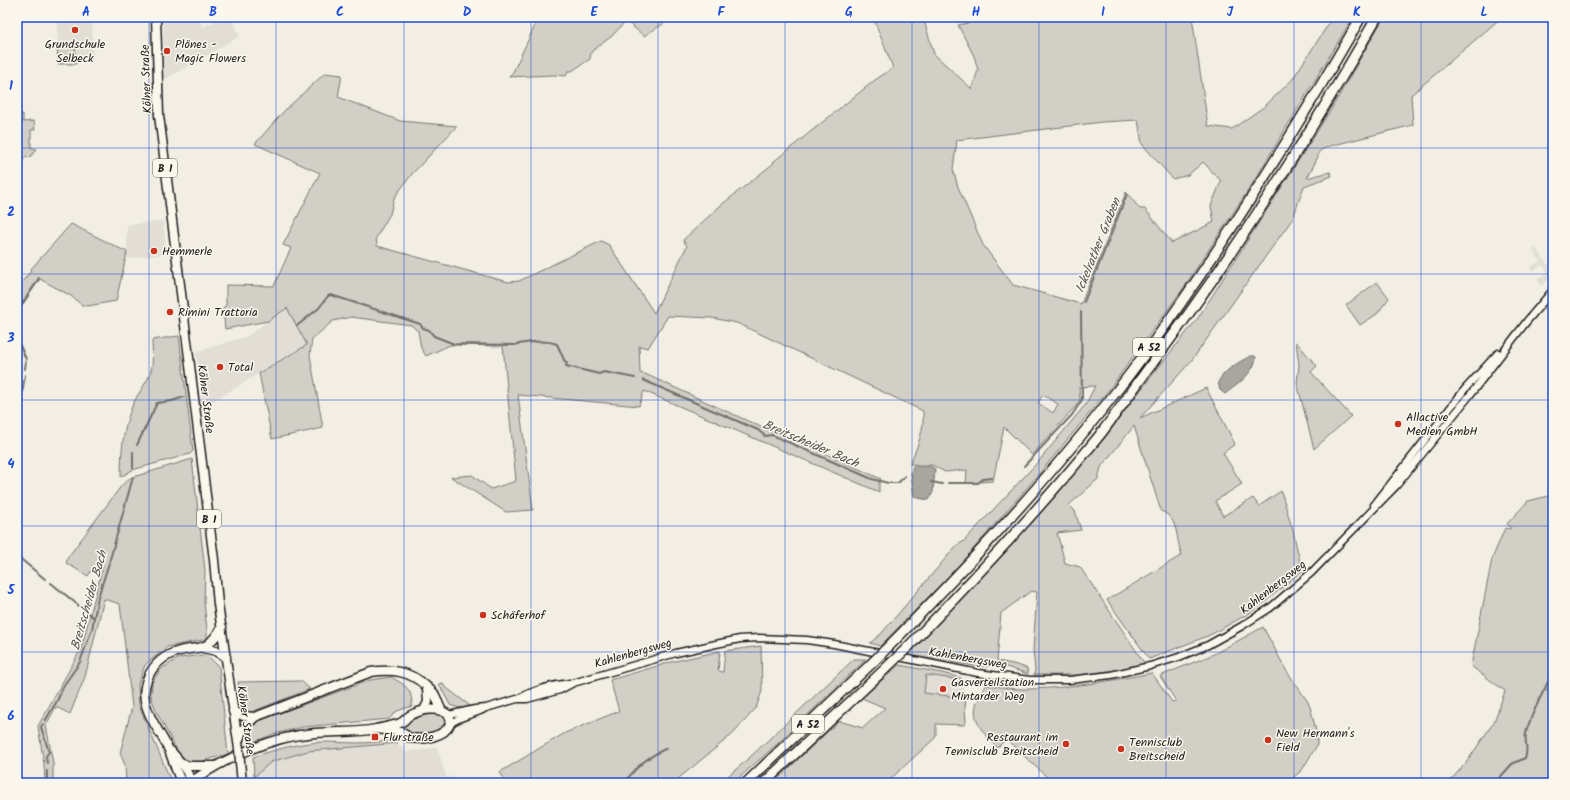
<svg xmlns="http://www.w3.org/2000/svg" width="1570" height="800" viewBox="0 0 1570 800" font-family="Kalam,sans-serif">
<style>
.built{fill:#e2ded5}
.green{fill:#d2cfc6;stroke:#777671;fill-rule:evenodd}
.water{fill:#a9a6a0;stroke:#716f6b}
.lines{fill:none;stroke-linecap:round;stroke-linejoin:round}
.stream{stroke:#716f6b;stroke-width:2}
.minor-casing{stroke:#1c1c1c;stroke-width:9}
.major-casing{stroke:#1c1c1c;stroke-width:11}
.highway-casing{stroke:#1c1c1c;stroke-width:12}
.minor{stroke:#fbf7ec;stroke-width:6}
.major{stroke:#fbf7ec;stroke-width:8}
.highway{stroke:#fbf7ec;stroke-width:9}
.major-bridge-casing{stroke:#1c1c1c;stroke-width:11;stroke-linecap:butt}
.highway-bridge-casing{stroke:#1c1c1c;stroke-width:12;stroke-linecap:butt}
.major-bridge{stroke:#fbf7ec;stroke-width:8}
.highway-bridge{stroke:#fbf7ec;stroke-width:9}
.grid{fill:none;stroke:#1d4ed8;stroke-width:1;stroke-opacity:0.55}
.poi-dot{fill:#c8321e;stroke:#fbf7ec;stroke-width:1.5}
.labels{text-anchor:middle;stroke-width:3;stroke-linejoin:round;paint-order:stroke}
.shield{fill:#fbf7ec;stroke:#5f5e5a;stroke-width:1}
.shield-label{font-size:11px;font-weight:bold;fill:#1c1c1c}
.poi-label{font-size:12px;fill:#1c1c1c;stroke:#fbf7ec;text-anchor:start}
.street-label{font-size:12px;fill:#1c1c1c;stroke:#fbf7ec}
.water-label{font-size:13px;font-style:italic;fill:#545351;stroke:#fbf7ec}
.neatline{fill:none;stroke:#1d4ed8;stroke-width:1.5}
.grid-label{font-size:13px;text-anchor:middle;font-weight:bold;fill:#1d4ed8}
</style>
<rect width="100%" height="100%" fill="#f2eee4"/>
<filter id="ink" filterUnits="userSpaceOnUse"><feTurbulence type="fractalNoise" baseFrequency=".025" numOctaves="2"/><feDisplacementMap in="SourceGraphic" scale="8" xChannelSelector="R" yChannelSelector="G"/><feConvolveMatrix kernelMatrix="1 2 1 2 8 2 1 2 1" color-interpolation-filters="sRGB"/></filter>
<g filter="url(#ink)">
<!-- built -->
<path class="built" d="M57,17H92L93,61L76,62V64H58Z
M163,17H198L203,27L224,17H231L240,36L164,80Z
M163,221L167,254L125,259L127,252V225Z
M1535,247L1548,265L1550,266L1553,263V276L1541,286L1537,280L1548,273L1543,265L1532,271L1530,267L1541,261L1533,251Z
M298,298L307,345L203,407L196,352L247,336L287,308Z
M926,675L961,680L964,684L963,698L924,693Z
M398,743L399,747H402L405,752L437,747L447,779L451,776L459,783H254V777L271,762L308,751Z"/>
<!-- green -->
<path class="green" d="M539,17H674L644,36L626,21L612,36L591,52L590,59L572,71H568L566,76L554,75L508,77L513,72Z
M873,17H923L934,54L972,89L978,70L974,56L958,25L997,17H1192L1208,126L1232,129L1265,106L1292,80L1333,17H1353L1251,186L1182,290L1111,387L1039,474L954,571L880,646L870,643L881,634L957,545L963,542L1038,462L1086,404L1095,386L1079,387L1080,400L1076,406L1032,455L1004,427L993,481L966,483L967,470L945,472L932,465L910,464C917,447 925,430 923,411L737,323L712,318L668,316L648,348L639,346L640,373L645,374L770,431L807,445L881,479L879,483V492L644,391L639,406L518,395L533,510L506,512L451,477L472,475L491,489L516,481L503,346L450,345L426,356L421,348L418,331L411,325L351,317L333,321L312,339L310,355L323,428L272,439L259,373L307,345L287,308L268,321L225,329L223,308L226,305V285L274,286L291,248L283,245L320,173L255,144L284,111L325,73L342,75L338,97L400,121L457,126L412,174L394,198L390,214L376,238L377,246L508,282L519,281L601,241L609,245L654,313L687,246L683,240L720,206L774,163L773,162L875,80L893,68ZM1138,120L1142,144L1173,179L1188,175L1203,162L1221,181L1211,206L1214,222L1172,243L1145,209H1140L1126,192L1081,304L1013,285L983,245L958,187L953,169L957,140L1102,122ZM1043,395L1058,404L1053,413L1038,403Z
M1384,17H1502L1411,95L1413,125L1330,146C1324,149 1317,150 1318,157L1307,178L1330,172L1332,176L1304,186L1293,218L1192,360L1140,418L1206,388L1235,444L1223,453L1242,484L1215,501L1223,516L1253,498L1259,506L1281,491L1293,531L1300,562L1303,570L1264,603L1248,614L1210,635L1149,659L1107,600L1182,555C1175,539 1180,519 1161,511L1134,426L1101,467L1098,479L1069,505L1075,511L1081,530L1057,533L1065,563L1080,567L1145,664L1116,670L1078,675H1034L1035,670L1033,650L1037,592L1031,591L1001,613L997,661L1013,664L1027,668L1028,674L1003,666H975L907,655L998,560L1081,465L1198,318L1332,108Z
M75,43L76,64H58L57,44Z
M17,114H23V122L34,121L35,130H31V148L37,149L29,158L26,156L22,162L18,160L17,162Z
M71,224L127,252L116,301L88,306L82,305L71,296L40,279L17,313V288L31,271L30,270Z
M1377,282L1389,298L1377,314L1360,325L1346,305Z
M179,336L193,451L190,454L132,470L121,477C121,452 123,427 133,404C138,393 146,384 150,374C154,364 152,350 152,340Z
M1296,342L1317,366L1311,372L1351,416L1314,449L1297,383L1299,365Z
M192,459L205,570L204,602L207,630V639L167,647L145,665L138,684L139,706L171,781V783H126L125,765L120,753L132,707L120,604L104,599L85,677L70,714L56,707L46,725L53,763V783H45L44,764L38,726L81,649L103,566L93,568L88,576L66,563L68,557L122,485L130,478Z
M1553,495V783H1448L1466,763L1494,722L1505,691L1471,666L1492,559L1505,528L1510,529L1511,527L1507,524L1528,501Z
M1263,627L1286,670L1308,702L1311,710L1317,735V745L1302,770L1294,777L1299,783H1049L1051,781L1006,739L997,748C986,735 970,721 977,702C979,696 983,691 986,685C998,686 1011,689 1023,689C1066,689 1110,681 1152,673L1172,702L1176,701L1160,676L1214,654Z
M761,646L762,691L756,708L734,733L673,783H500L504,779L500,772L565,733L619,711L610,680L671,662L720,651L718,671L723,672L725,651Z
M203,655L210,658L219,667L228,754L199,762L188,761L179,754L156,711L151,696L152,682L161,669L179,658Z
M854,659H866L776,745L733,783H720L748,759Z
M899,665L942,673L961,678V680L926,675L924,693L966,698L965,708L966,722L964,725L936,724V734L935,738L886,783H773L839,721L863,728L885,708L862,698Z
M391,677C405,685 412,688 412,706L397,711L389,719L303,727L274,734L251,743L249,729L256,722L370,680Z
M301,681L310,689L251,712H246L241,707L238,682Z
M443,683L444,686L469,705V707L459,708L450,705L439,684Z
M439,712L446,717C446,737 415,738 403,729C405,715 427,713 439,712Z
M387,740L398,743L308,751L271,762L254,777L253,757C277,749 298,743 323,742C344,742 366,745 387,740Z"/>
<!-- water -->
<path class="water" d="M1250,356H1255L1256,358C1254,373 1237,385 1225,394L1220,390L1218,382C1225,369 1238,363 1250,356Z
M913,466H930L935,469L933,492L929,500L918,498L914,496L911,473Z"/>
<g class="lines">
<!-- stream -->
<path class="stream" d="M576,17L582,20
M1084,302L1127,194
M17,312L39,278
M298,325L319,308L328,296L331,295L420,324L423,328L429,330L434,336L454,344L514,345C527,342 544,339 557,344L565,362H567L566,366L599,374L604,372L635,378
M17,339L26,359L25,369
M643,380L758,430L765,436L772,435L872,479L888,483H898L905,476
M17,401L22,394L25,375
M137,445L157,403L172,401L184,397
M133,452V468
M1024,466L1072,415L1082,400L1081,312
M931,482L942,484
M948,483H978L983,479L992,478
M17,556L45,579
M51,583L94,618
M1545,690L1553,692
M45,721L57,701L64,685L80,662L92,629L98,597L109,563L133,477
M43,724L41,727L49,752L46,756L47,763
M47,783V771
M624,783C638,765 646,758 667,748
M1495,783L1512,764L1525,758C1529,749 1524,742 1526,733C1531,713 1544,691 1553,672"/>
<!-- minor casing -->
<g class="minor-casing">
<path id="minor" d="M1374,505L1465,389L1498,353
M518,699C533,690 552,685 570,683
M449,715L475,709L486,708L517,699H527L560,690L573,683L676,653L716,644L740,639L759,638L807,640L834,644L978,673L1030,680H1070L1111,675L1150,666L1179,657L1208,645L1242,626L1270,608L1311,573L1396,486L1470,395L1527,321L1553,290
M450,724C460,716 473,715 484,709"/>
</g>
<!-- major casing -->
<g class="major-casing">
<path id="major" d="M156,17L159,115L214,560L218,604L239,749
M203,648L216,651L226,657
M424,710L428,702L427,688
M233,711L243,716L255,717
M239,740L242,730L255,717L371,672C393,669 410,671 426,686C428,688 431,690 433,692C437,697 438,704 441,709
M171,751L182,764L192,781
M240,762L242,783
M182,764L191,766H214
M182,783C175,771 173,758 167,746C161,734 153,724 148,711C138,687 150,663 173,653C200,643 203,657 222,627
M189,783C227,757 269,737 315,733C334,731 359,733 376,729C381,728 396,725 400,723C404,722 406,718 409,716C422,709 438,706 449,715C450,718 451,721 450,724C445,737 422,740 411,738C407,737 404,733 400,732C396,730 382,730 376,729"/>
</g>
<!-- highway casing -->
<g class="highway-casing">
<path id="highway" d="M892,643C981,552 1068,458 1144,355C1223,247 1294,133 1361,17
M908,647C974,579 1039,510 1099,436C1116,414 1132,391 1148,369C1233,257 1307,139 1377,17
M746,783L871,664
M764,783L885,669"/>
</g>
<!-- minor -->
<use href="#minor" class="minor"/>
<!-- major -->
<use href="#major" class="major"/>
<!-- highway -->
<use href="#highway" class="highway"/>
<!-- major-bridge casing -->
<g class="major-bridge-casing">
<path id="major-bridge" d="M239,749L240,762"/>
</g>
<!-- highway-bridge casing -->
<g class="highway-bridge-casing">
<path id="highway-bridge" d="M871,664L892,643
M885,669L908,647"/>
</g>
<!-- major-bridge -->
<use href="#major-bridge" class="major-bridge"/>
<!-- highway-bridge -->
<use href="#highway-bridge" class="highway-bridge"/>
</g>
</g>
<!-- grid -->
<path class="grid" d="M149,17V783M276,17V783M404,17V783M531,17V783M658,17V783M785,17V783M912,17V783M1039,17V783M1166,17V783M1294,17V783M1421,17V783M17,148H1553M17,274H1553M17,400H1553M17,526H1553M17,652H1553"/>
<!-- markers -->
<g class="poi-dot">
<circle cx="75" cy="30" r="4"/>
<circle cx="167" cy="51" r="4"/>
<circle cx="154" cy="251" r="4"/>
<circle cx="170" cy="312" r="4"/>
<circle cx="220" cy="367" r="4"/>
<circle cx="1398" cy="424" r="4"/>
<circle cx="483" cy="615" r="4"/>
<circle cx="943" cy="689" r="4"/>
<rect x="371" y="733" width="8" height="8" rx="2"/>
<circle cx="1268" cy="740" r="4"/>
<circle cx="1066" cy="744" r="4"/>
<circle cx="1121" cy="749" r="4"/>
</g>
<g class="labels">
<!-- shield labels -->
<g class="shield">
<rect x="153" y="159" width="24" height="18" rx="3"/>
<rect x="1133" y="338" width="32" height="18" rx="3"/>
<rect x="197" y="510" width="24" height="18" rx="3"/>
<rect x="792" y="715" width="32" height="18" rx="3"/>
</g>
<g class="shield-label">
<text x="165" y="172">B 1</text>
<text x="1149" y="351">A 52</text>
<text x="209" y="523">B 1</text>
<text x="808" y="728">A 52</text>
</g>
<!-- poi labels -->
<g class="poi-label">
<text x="75" y="48" text-anchor="middle">Grundschule<tspan x="75" dy="14">Selbeck</tspan></text>
<text x="175" y="48">Plönes -<tspan x="175" dy="14">Magic Flowers</tspan></text>
<text x="162" y="255">Hemmerle</text>
<text x="178" y="316">Rimini Trattoria</text>
<text x="228" y="371">Total</text>
<text x="1406" y="421">Allactive<tspan x="1406" dy="14">Medien GmbH</tspan></text>
<text x="491" y="619">Schäferhof</text>
<text x="951" y="686">Gasverteilstation<tspan x="951" dy="14">Mintarder Weg</tspan></text>
<text x="1276" y="737">New Hermann's<tspan x="1276" dy="14">Field</tspan></text>
<text x="383" y="741">Flurstraße</text>
<text x="1058" y="741" text-anchor="end">Restaurant im<tspan x="1058" dy="14">Tennisclub Breitscheid</tspan></text>
<text x="1129" y="746">Tennisclub<tspan x="1129" dy="14">Breitscheid</tspan></text>
</g>
<!-- street labels -->
<g class="street-label">
<text transform="translate(146 79) rotate(-92)" y="4">Kölner Straße</text>
<text transform="translate(206 399) rotate(83)" y="4">Kölner Straße</text>
<text transform="translate(1273 587) rotate(-38)" y="4">Kahlenbergsweg</text>
<text transform="translate(633 653) rotate(-16)" y="4">Kahlenbergsweg</text>
<text transform="translate(968 658) rotate(10)" y="4">Kahlenbergsweg</text>
<text transform="translate(246 720) rotate(82)" y="4">Kölner Straße</text>
</g>
<!-- water labels -->
<g class="water-label">
<text transform="translate(1097 245) rotate(-68)" y="5">Ickelrather Graben</text>
<text transform="translate(811 443) rotate(23)" y="5">Breitscheider Bach</text>
<text transform="translate(88 600) rotate(-74)" y="5">Breitscheider Bach</text>
</g>
</g>
<!-- margin -->
<rect width="1570" height="800" fill="none" stroke="#fbf7ec" stroke-width="44"/>
<rect x="22" y="22" width="1526" height="756" class="neatline"/>
<g class="grid-label">
<text x="86" y="16">A</text>
<text x="213" y="16">B</text>
<text x="340" y="16">C</text>
<text x="467" y="16">D</text>
<text x="594" y="16">E</text>
<text x="721" y="16">F</text>
<text x="849" y="16">G</text>
<text x="976" y="16">H</text>
<text x="1103" y="16">I</text>
<text x="1230" y="16">J</text>
<text x="1357" y="16">K</text>
<text x="1484" y="16">L</text>
<text x="11" y="90">1</text>
<text x="11" y="216">2</text>
<text x="11" y="342">3</text>
<text x="11" y="468">4</text>
<text x="11" y="594">5</text>
<text x="11" y="720">6</text>
</g>
</svg>
